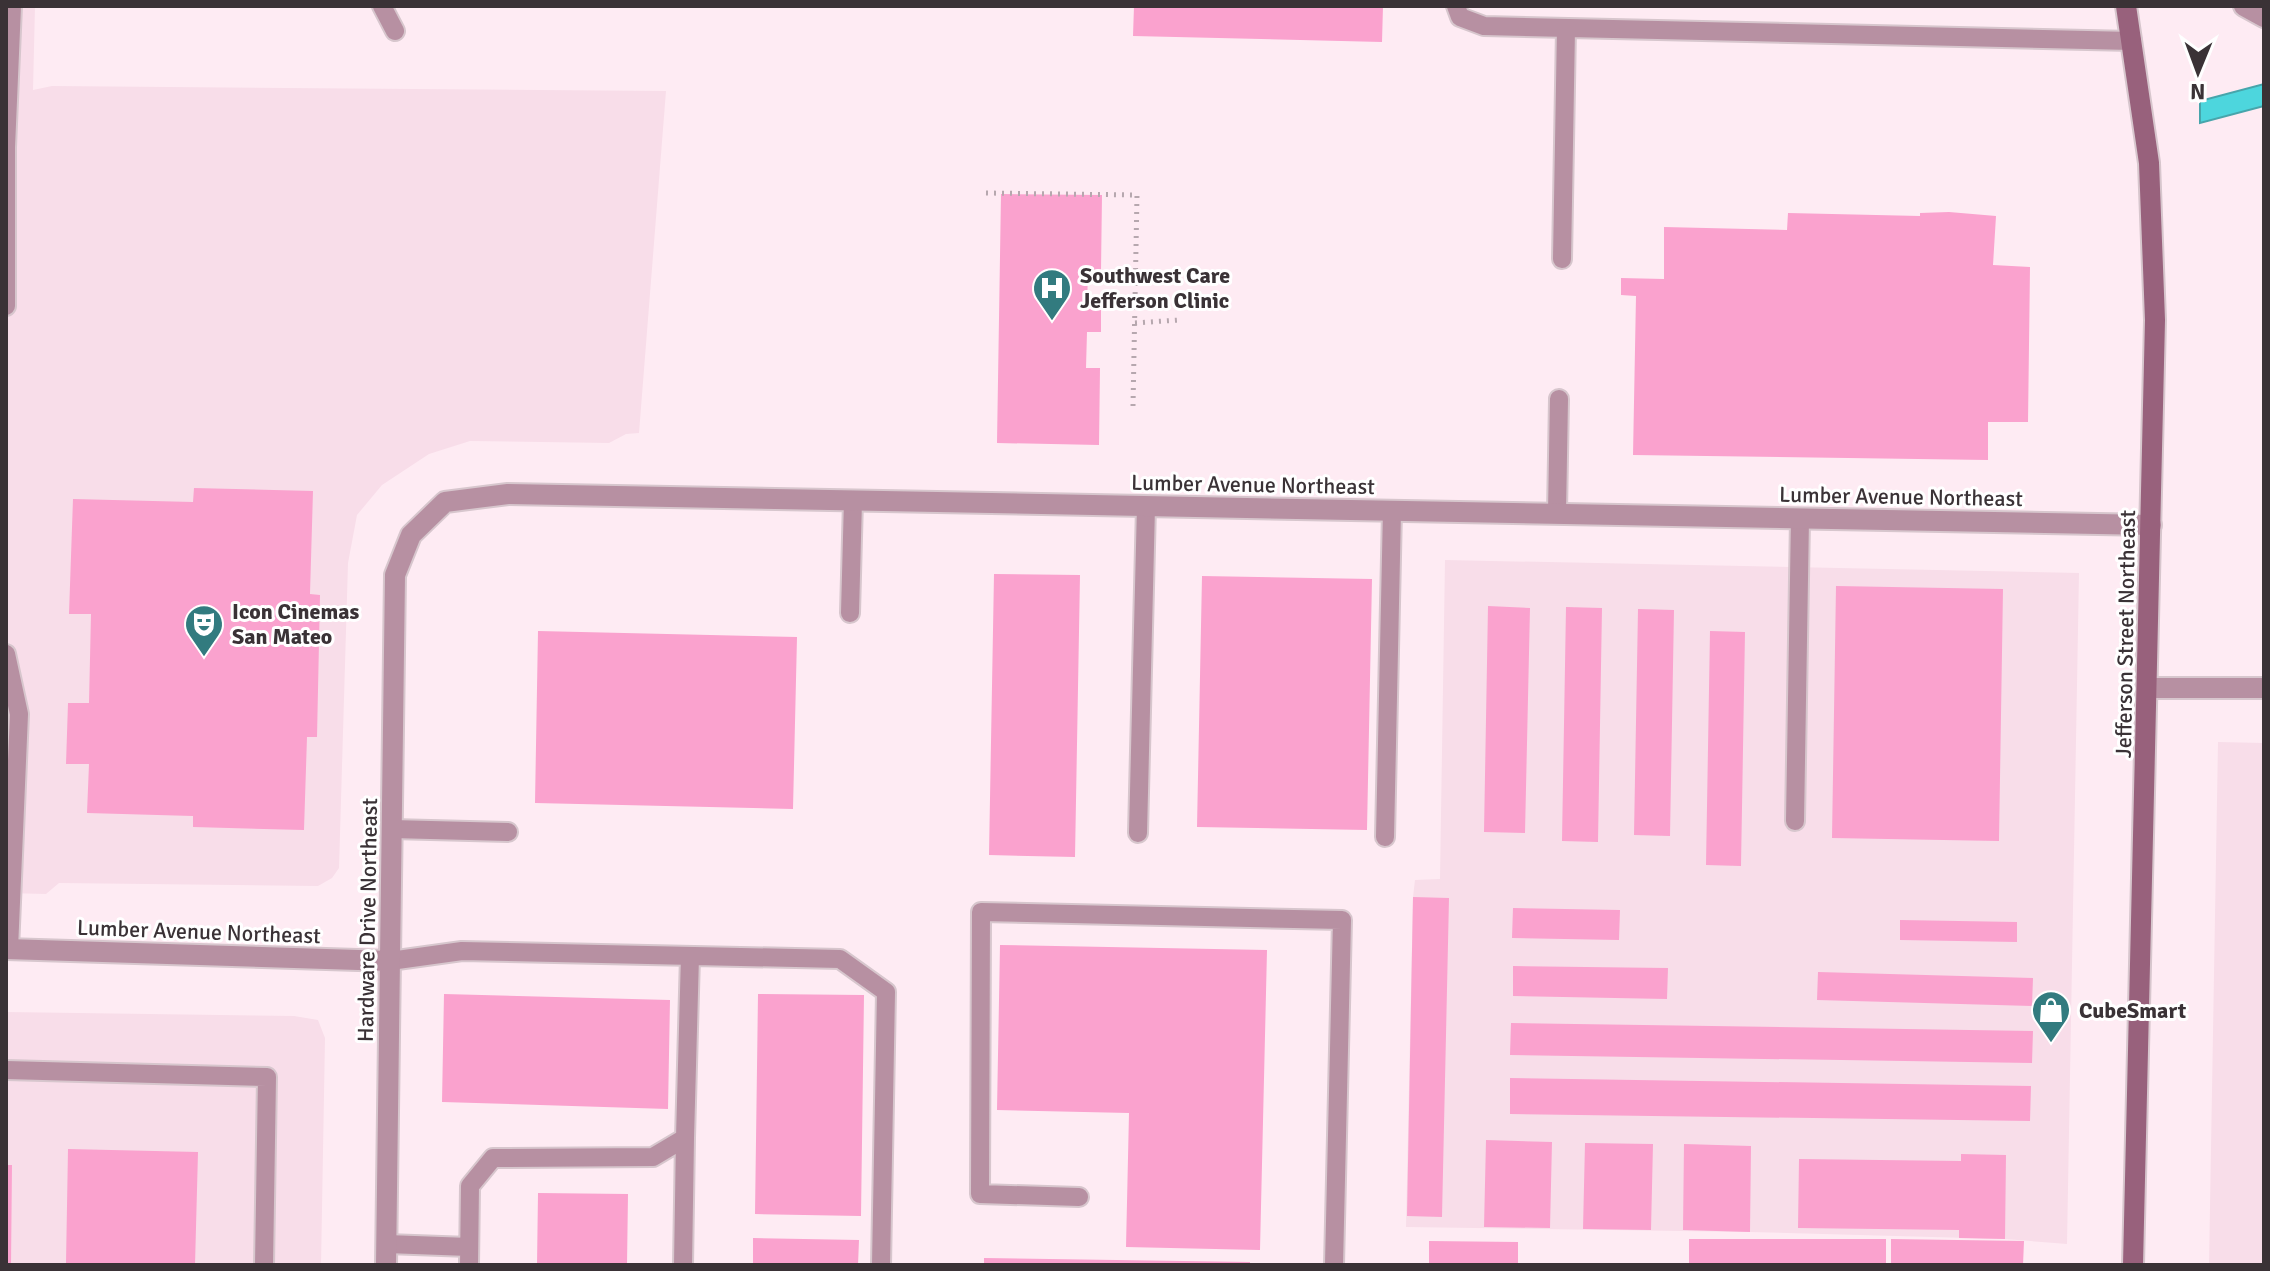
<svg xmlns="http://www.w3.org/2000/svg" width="2270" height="1271" viewBox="0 0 2270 1271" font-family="Signika,sans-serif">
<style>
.built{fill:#f8dde9}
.water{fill:#4dd6dd;stroke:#47a5ab;stroke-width:2}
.building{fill:#faa2ce}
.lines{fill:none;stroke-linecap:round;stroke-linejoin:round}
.lane-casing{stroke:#d7c6cd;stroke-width:22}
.street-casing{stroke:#d7c6cd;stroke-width:24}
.secondary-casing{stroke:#d7c6cd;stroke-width:24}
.path{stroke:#b6a7ae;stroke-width:5;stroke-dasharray:2 6;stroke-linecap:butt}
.lane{stroke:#b790a2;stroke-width:18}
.street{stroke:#b790a2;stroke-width:20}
.secondary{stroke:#98617c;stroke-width:20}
.labels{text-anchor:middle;stroke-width:6;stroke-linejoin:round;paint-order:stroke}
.poi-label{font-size:22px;font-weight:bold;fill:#3a3236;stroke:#fff;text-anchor:start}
.street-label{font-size:22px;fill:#3a3236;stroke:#fff}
</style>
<rect width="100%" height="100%" fill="#feebf3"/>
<!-- built -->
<path class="built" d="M6,6H35L33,90L52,86L666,91L639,433L626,434L609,443L470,441L429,454L382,485L357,515L348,563L339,868L332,878L318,886L59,883L46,894L6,893Z
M1445,560L2079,573L2067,1244L2005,1239L1750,1232L1406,1227L1413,897L1415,880L1440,879Z
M2218,742L2264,743V1265H2209Z
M6,1012L294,1016L318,1020L325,1038L321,1265H6Z"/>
<!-- water -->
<path class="water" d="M2264,84V106L2200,123V101Z"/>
<!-- building -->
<path class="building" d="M1134,6H1383L1382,42L1133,36Z
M1001,194L1102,195L1101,271H1088L1087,307H1101V332H1087L1086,368H1100L1099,445L997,443Z
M1949,212L1996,216L1993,265L2030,267L2028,422H1988V460L1633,455L1636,296L1621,295V278L1664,279V227L1787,230L1788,213L1920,216V213Z
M194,488L313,491L310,594L320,595L317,737H307L304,830L193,827V816L87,813L89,764H66L68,703H89L91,614H69L73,499L193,502Z
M994,574L1080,575L1075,857L989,855Z
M1202,576L1372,579L1367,830L1197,827Z
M1836,586L2003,589L1999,841L1832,838Z
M1488,606L1530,608L1525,833L1484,832Z
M1566,607L1602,608L1598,842L1562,841Z
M1638,609L1674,610L1670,836L1634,835Z
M538,631L797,637L793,809L535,803Z
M1710,631L1745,632L1741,866L1706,865Z
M1413,897L1449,898L1442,1217L1407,1216Z
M1513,908L1620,910L1619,940L1512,938Z
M1900,920L2017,922V942L1900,940Z
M1000,945L1267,950L1260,1250L1126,1247L1129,1113L997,1110Z
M1513,966L1668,968L1667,999L1513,996Z
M1818,972L2033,978L2032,1006L1817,1000Z
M444,994L670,1000L668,1109L442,1102Z
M758,994L864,995L861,1216L755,1214Z
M1511,1023L2033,1031L2032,1063L1510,1055Z
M1510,1078L2031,1086L2030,1121L1510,1114Z
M1486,1140L1552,1142L1550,1228L1484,1227Z
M1585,1143L1653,1144L1651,1230L1583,1229Z
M1684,1144L1751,1146L1750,1232L1683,1230Z
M68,1149L198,1152L195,1265L66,1263Z
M1961,1154L2006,1155L2005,1239L1959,1238V1230L1798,1228L1799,1159L1961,1161Z
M6,1165H12L11,1265H6Z
M538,1193L628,1194L627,1265H537Z
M753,1238L859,1240L858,1265H753Z
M1689,1239H1886V1265H1689Z
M1891,1239L2024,1241L2023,1265H1891Z
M1429,1241L1518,1242V1265H1429Z
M984,1258L1250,1262V1265H984Z"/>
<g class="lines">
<!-- lane casing -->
<g class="lane-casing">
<path id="lane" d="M382,6L395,31
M1456,6L1460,17L1484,26L2132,41
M1562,259L1566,28
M6,306V147L12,6
M1557,513L1559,399
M850,613L853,500
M6,654L19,714L9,949
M1795,821L1800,518
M392,829L508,832
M1138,833L1146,506
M1385,837L1392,510
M390,961L462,951L840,959L886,992L881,1265
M6,1070L267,1077L264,1265
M1079,1197L980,1194L981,912L1342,920L1334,1265
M387,1244L469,1247
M469,1265L470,1186L493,1158L653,1157L685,1138L690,956
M683,1265L685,1138"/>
</g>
<!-- street casing -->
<g class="street-casing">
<path id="street" d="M2244,6L2264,17
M2148,688H2264
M6,949L390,961
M386,1265L395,575L411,535L445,502L508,494L2151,525"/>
</g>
<!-- secondary casing -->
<g class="secondary-casing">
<path id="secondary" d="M2126,6L2149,163L2155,320L2133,1265"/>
</g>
<!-- path -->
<path class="path" d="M986,193L1137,195L1133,406
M1135,323L1179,320"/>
<!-- lane -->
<use href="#lane" class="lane"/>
<!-- street -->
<use href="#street" class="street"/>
<!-- secondary -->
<use href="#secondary" class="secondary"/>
</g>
<!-- icons -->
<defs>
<g id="hospital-pin" transform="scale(2)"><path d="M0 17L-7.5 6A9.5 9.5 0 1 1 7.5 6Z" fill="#327b7f" stroke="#fff"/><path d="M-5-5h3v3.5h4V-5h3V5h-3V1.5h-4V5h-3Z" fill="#fff"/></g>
<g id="theatre-pin" transform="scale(2)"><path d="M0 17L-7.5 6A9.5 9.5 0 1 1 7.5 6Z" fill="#327b7f" stroke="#fff"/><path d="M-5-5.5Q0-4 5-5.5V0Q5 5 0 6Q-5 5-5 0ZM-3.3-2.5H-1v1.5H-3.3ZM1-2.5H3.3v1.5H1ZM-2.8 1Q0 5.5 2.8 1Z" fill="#fff"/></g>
<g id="shop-pin" transform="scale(2)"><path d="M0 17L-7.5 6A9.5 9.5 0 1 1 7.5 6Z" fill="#327b7f" stroke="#fff"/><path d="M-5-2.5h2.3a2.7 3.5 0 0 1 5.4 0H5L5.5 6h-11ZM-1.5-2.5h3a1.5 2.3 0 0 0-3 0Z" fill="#fff"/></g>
</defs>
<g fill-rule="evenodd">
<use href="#hospital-pin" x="1052" y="288"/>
<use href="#theatre-pin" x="204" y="624"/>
<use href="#shop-pin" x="2051" y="1010"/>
</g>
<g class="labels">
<!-- poi labels -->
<g class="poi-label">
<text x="1080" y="283">Southwest Care<tspan x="1080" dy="25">Jefferson Clinic</tspan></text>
<text x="232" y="619">Icon Cinemas<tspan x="232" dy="25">San Mateo</tspan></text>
<text x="2079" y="1018">CubeSmart</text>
</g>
<!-- street labels -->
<g class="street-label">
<text transform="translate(1253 484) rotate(1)" y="8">Lumber Avenue Northeast</text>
<text transform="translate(1901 496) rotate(1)" y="8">Lumber Avenue Northeast</text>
<text transform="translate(2125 634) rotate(-89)" y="8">Jefferson Street Northeast</text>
<text transform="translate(367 920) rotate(-89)" y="8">Hardware Drive Northeast</text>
<text transform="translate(199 931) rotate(2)" y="8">Lumber Avenue Northeast</text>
</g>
</g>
<!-- border -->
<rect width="2270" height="1271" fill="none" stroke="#3a3236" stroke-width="16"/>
<!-- north arrow -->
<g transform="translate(2198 72) rotate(181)" stroke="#ffffff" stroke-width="6" paint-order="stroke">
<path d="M0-6L14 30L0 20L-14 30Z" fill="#3a3236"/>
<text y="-12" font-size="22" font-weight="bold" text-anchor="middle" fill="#3a3236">N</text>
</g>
</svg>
